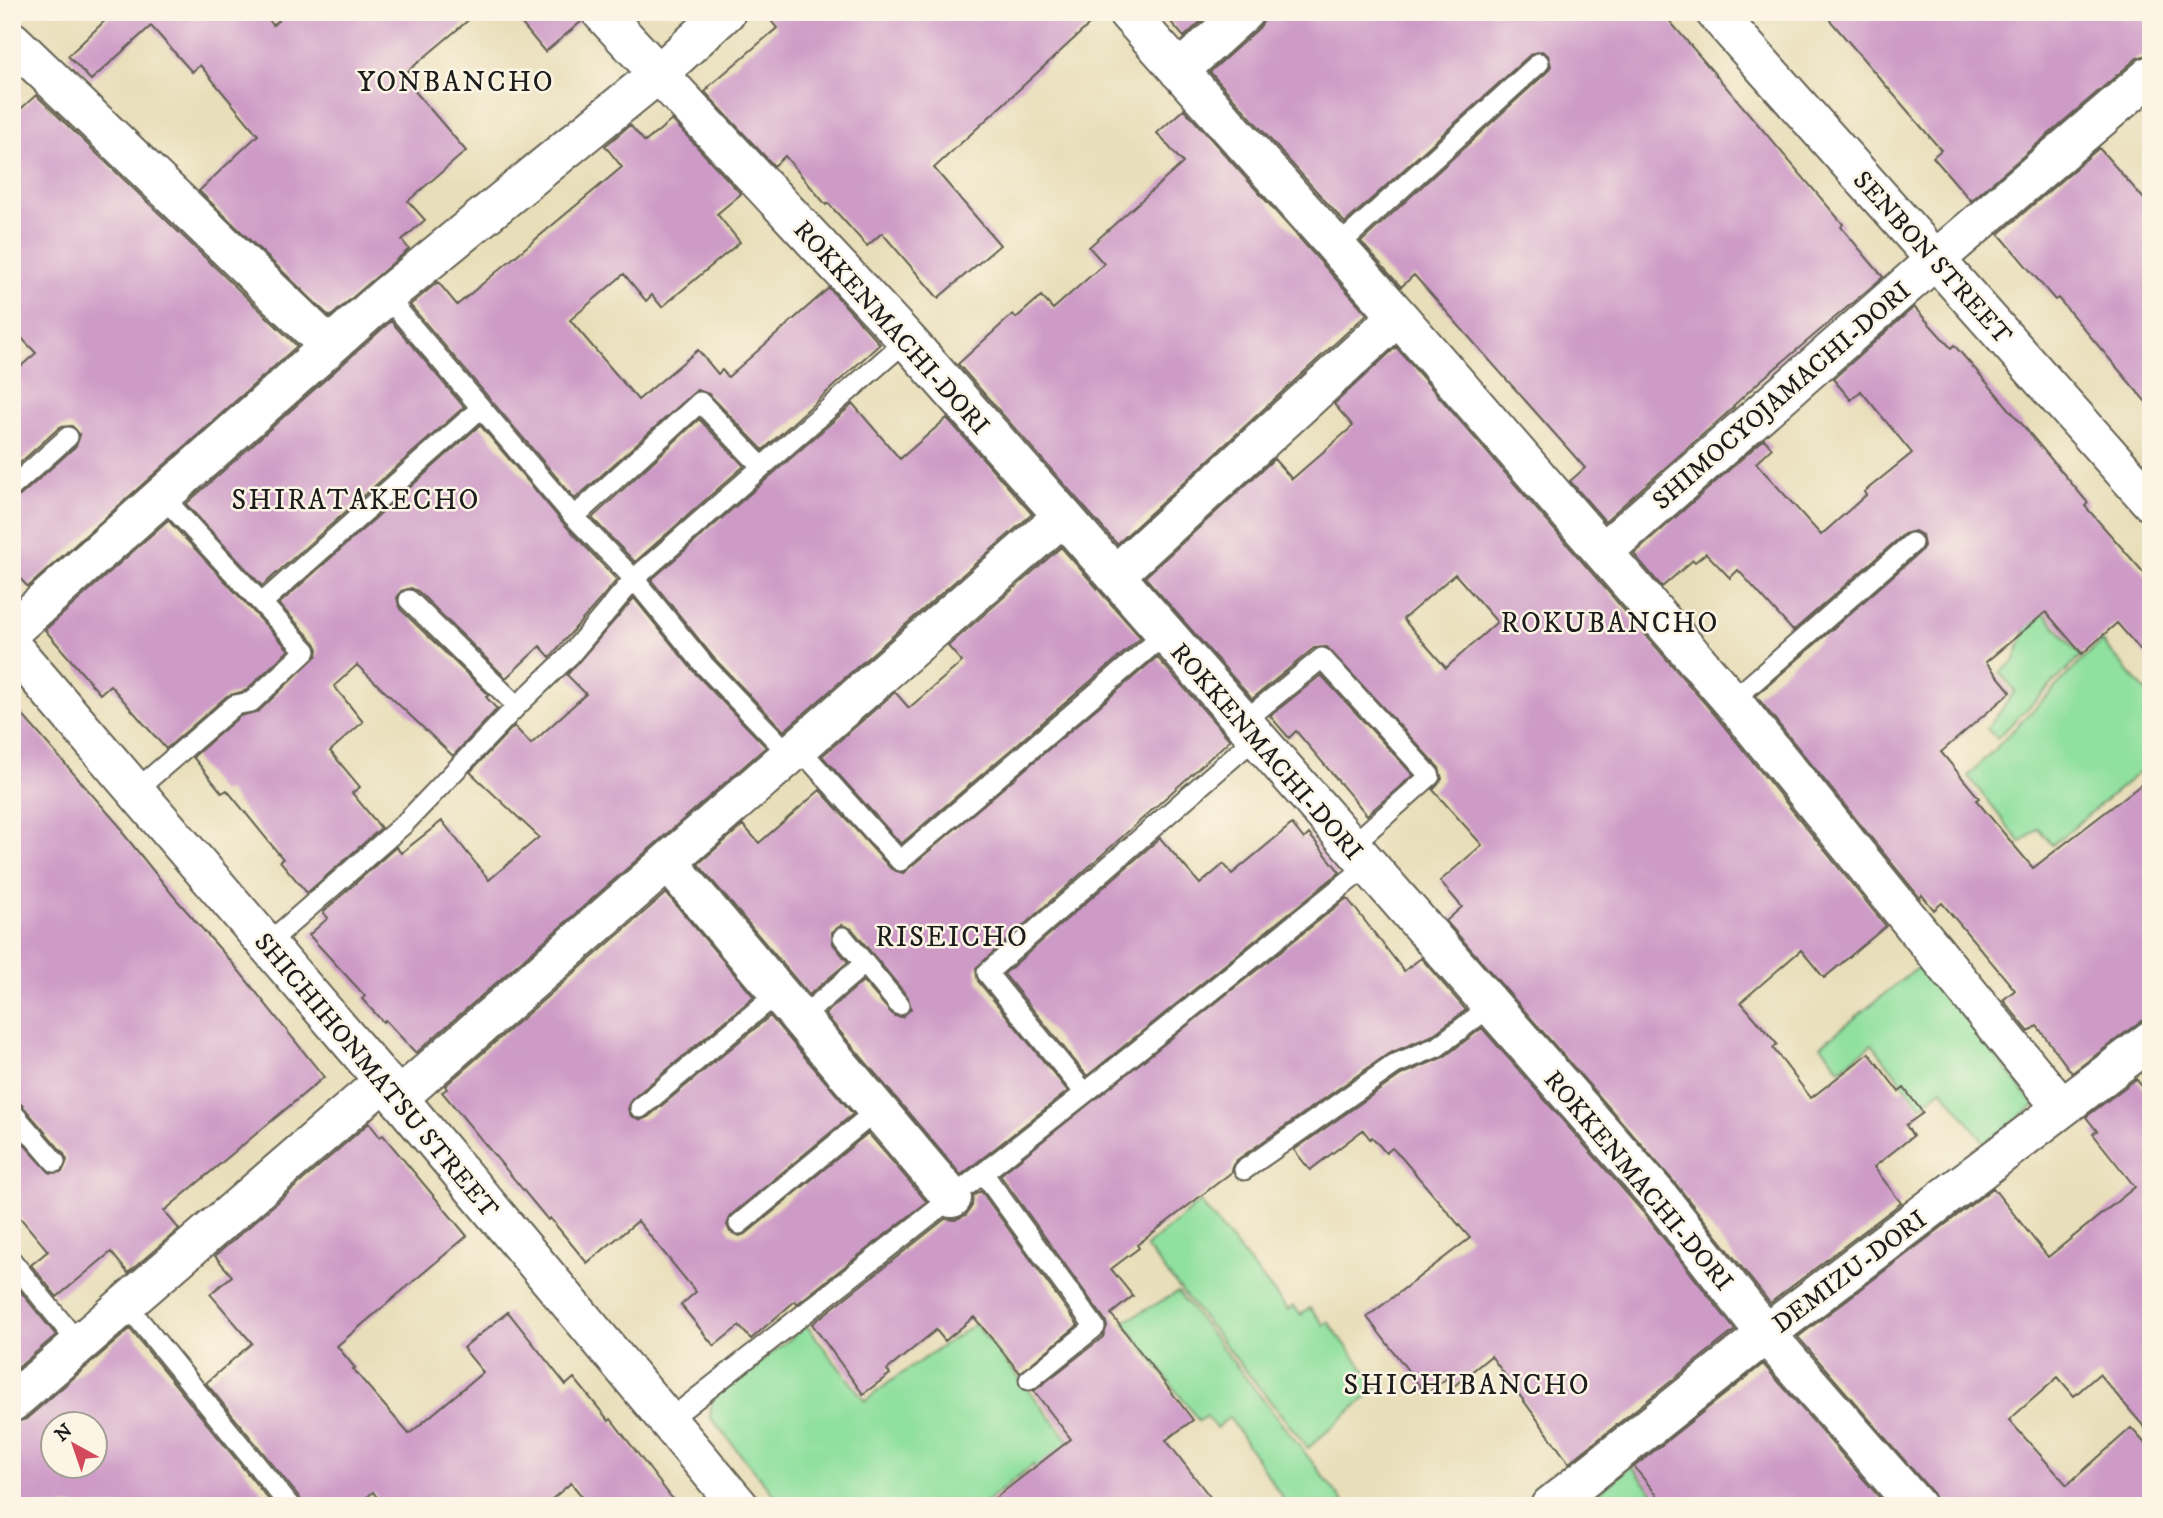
<svg xmlns="http://www.w3.org/2000/svg" width="2163" height="1518" viewBox="0 0 2163 1518" font-family="'IM FELL DW Pica',serif">
<style>
.green{fill:#90e09f;stroke:#567e5e;stroke-width:2}
.building{fill:#ce9bc7;fill-rule:evenodd}
.lines{fill:none;stroke-linecap:round;stroke-linejoin:round}
.service-casing{stroke:#636053;stroke-width:23}
.minor-casing{stroke:#636053;stroke-width:42}
.tertiary-casing{stroke:#636053;stroke-width:42}
.service{stroke:#fff;stroke-width:19}
.minor{stroke:#fff;stroke-width:38}
.tertiary{stroke:#fff;stroke-width:38}
.labels{text-anchor:middle;stroke-width:5;stroke-linejoin:round;paint-order:stroke}
.street-label{font-size:26px;fill:#1c1c1c;stroke:#fcf5e5}
.neighbourhood-label{font-size:28px;letter-spacing:2px;fill:#1c1c1c;stroke:#fcf5e5}
</style>
<rect width="100%" height="100%" fill="#fcf5e5"/>
<filter id="ink" filterUnits="userSpaceOnUse"><feTurbulence type="fractalNoise" baseFrequency=".0143" numOctaves="2"/><feDisplacementMap in="SourceGraphic" scale="14" xChannelSelector="R" yChannelSelector="G"/><feConvolveMatrix kernelMatrix="1 2 1 2 8 2 1 2 1" color-interpolation-filters="sRGB"/></filter>
<filter id="wash" filterUnits="userSpaceOnUse"><feTurbulence type="fractalNoise" baseFrequency=".00686" numOctaves="4" result="noise"/><feDisplacementMap in="SourceGraphic" scale="28" xChannelSelector="R" yChannelSelector="G"/><feGaussianBlur stdDeviation="1.57" result="paint"/><feColorMatrix in="noise" values="0 0 0 0 0 0 0 0 0 0 0 0 0 0 0 0 0 1.4 0 .05"/><feComposite in="paint" operator="in"/></filter>
<g filter="url(#wash)">
<rect width="100%" height="100%" fill="#e8deb9"/>
<!-- green -->
<path class="green" d="M1975,533L2081,656L1997,738L1987,729L2015,691L2000,673L2015,660L2027,625Z
M2101,641L2151,697V762L2052,845L2038,828L2021,843L1968,776Z
M1922,964L2035,1105L1986,1144L1942,1089L1921,1106L1872,1044L1840,1069L1821,1045Z
M1200,1202L1288,1310L1293,1306L1301,1315L1310,1308L1324,1325L1328,1322L1378,1387L1308,1448L1146,1247Z
M1178,1292L1346,1505L1288,1506L1229,1417L1216,1428L1206,1416L1199,1421L1124,1322Z
M975,1324L1109,1490L1065,1506L1033,1465L981,1506H783L710,1417L712,1399L807,1326L865,1401L895,1378Z
M1631,1466L1664,1506H1583Z"/>
<g id="blocks">
<!-- building -->
<path class="building" d="M114,12H263L273,25L288,12H478L402,76L466,151L408,201L425,220L402,240L409,249L330,317L199,191L258,135L200,65L192,72L151,26L91,80L68,56Z
M512,12H580L582,21L545,52Z
M764,12H1103L934,168L1000,245L938,298L882,233L867,246L828,203L826,205L785,156L774,166L705,92L709,88L708,87L777,28Z
M1162,12H1211L1184,37Z
M1265,12H1662L1843,224L1841,227L1883,277L1760,381L1733,406L1734,407L1605,521L1570,481L1585,468L1414,275L1401,287L1361,242L1547,72L1551,66L1548,55L1542,51L1531,54L1345,223L1210,72L1259,28L1265,19Z
M1823,12H2151V54L2137,58L1971,201L1933,157L1941,150Z
M36,95L297,346L28,587L12,570V499L20,496L76,446L80,435L72,426L60,427L12,470V374L36,353L12,328V117Z
M1184,109L1367,314L1117,544L958,364L1013,314L1016,318L1041,296L1053,309L1104,264L1089,247L1183,163L1157,133Z
M672,120L741,194L717,214L740,242L662,307L652,295L646,301L624,274L570,320L638,400L698,350L718,374L722,370L728,377L829,288L880,344L763,450L709,394L697,390L575,499L410,305L438,282L457,305L622,167L605,146L630,125L645,142Z
M2099,148L2151,207V408L2058,298L2055,300L1999,234Z
M1914,307L1951,348L1954,345L1995,392L2088,503L2085,506L2151,581V662L2117,623L2082,654L2046,612L1986,662L2011,692L1941,752L1979,798L1976,800L2033,868L2151,777V1015L2138,1023L2072,1073L2037,1026L2029,1032L2003,1000L2015,990L1942,903L1934,910L1922,895L1920,898L1756,696L1920,552L1924,546L1922,535L1915,531L1904,534L1793,631L1738,570L1730,578L1706,553L1695,562L1693,560L1662,587L1634,554L1764,439L1772,448L1756,463L1821,535L1866,495L1864,492L1912,453L1861,391L1851,400L1833,379Z
M391,321L464,407L262,586L186,504Z
M1396,347L1715,715L1886,926L1824,978L1801,950L1741,1002L1777,1044L1773,1048L1811,1098L1869,1053L1899,1092L1904,1088L1923,1113L1906,1125L1913,1136L1874,1167L1901,1203L1770,1303L1675,1183L1446,921L1462,907L1440,881L1482,845L1433,790L1442,779L1439,768L1327,647L1314,648L1252,699L1145,577L1274,459L1292,479L1353,426L1334,404ZM1455,574L1497,622L1446,668L1403,619Z
M853,404L900,459L947,418L1032,514L784,731L713,657L651,580Z
M699,419L744,466L635,562L592,518Z
M480,425L565,525L617,580L550,657L540,646L506,678L418,591L411,588L401,591L397,598L400,609L489,695L486,697L497,709L453,756L357,665L334,686L363,722L330,751L360,787L352,793L381,828L307,893L280,861L283,859L227,790L222,793L193,757L240,716L259,711L317,655L318,649L315,643L279,604Z
M168,520L289,650L245,691L227,696L166,749L110,685L100,694L45,630Z
M1061,547L1141,638L901,844L822,756L895,692L909,708L962,662L948,646Z
M634,598L695,673L766,747L416,1053L385,1020L383,1022L362,999L365,996L309,935L328,918L323,912L396,847L401,853L442,821L489,880L539,837L470,772L514,726L531,744L586,694L567,675Z
M1157,657L1230,740L976,968L978,981L1068,1091L961,1175L825,1014L863,981L894,1016L902,1017L911,1009L908,997L852,929L842,925L832,932L833,944L848,962L809,995L698,864L743,825L759,843L820,790L891,869L903,873Z
M1321,675L1413,775L1367,815L1296,731L1289,738L1270,716Z
M12,703L123,830L122,832L176,899L235,966L324,1077L164,1211L179,1229L128,1273L111,1252L57,1297L31,1265L48,1251L12,1208V1131L50,1173L62,1172L67,1160L64,1154L21,1104L12,1100Z
M1292,824L1304,839L1309,834L1340,872L1087,1076L1004,974L1160,838L1200,884L1224,864L1232,874Z
M666,893L754,997L632,1099L628,1109L631,1116L641,1120L648,1117L770,1016L853,1114L731,1215L727,1225L730,1232L740,1236L747,1233L868,1133L927,1202L797,1304L795,1301L751,1339L739,1326L714,1346L681,1305L696,1292L638,1221L587,1263L550,1218L548,1220L442,1092L447,1089L445,1086Z
M1347,898L1404,971L1421,958L1466,1010L1431,1036L1388,1054L1237,1160L1233,1165L1232,1172L1137,1245L1139,1248L1111,1269L1133,1296L1111,1314L1193,1420L1166,1440L1217,1506H985L1071,1439L1034,1391L1103,1337L1107,1326L1105,1320L1000,1175Z
M1482,1028L1642,1211L1735,1330L1569,1463L1491,1356L1454,1386L1447,1378L1426,1394L1367,1317L1470,1238L1402,1158L1392,1148L1386,1153L1372,1137L1370,1139L1363,1130L1310,1170L1294,1150L1401,1075L1444,1057Z
M2136,1079L2151,1097V1435L2099,1374L2074,1396L2058,1377L2009,1420L2067,1485L2131,1428L2151,1450V1506H1937L1932,1492L1798,1337L1993,1188L2048,1257L2135,1187L2093,1134L2097,1131L2086,1117Z
M369,1123L380,1137L383,1135L467,1236L337,1346L355,1368L353,1369L409,1434L483,1372L463,1348L508,1312L566,1385L574,1378L609,1421L611,1419L678,1506H590L571,1483L544,1506H384L373,1492L357,1506H302L300,1498L206,1383L252,1343L210,1294L232,1276L215,1256Z
M981,1191L1078,1325L1020,1373L974,1317L945,1341L936,1330L887,1370L890,1374L863,1394L812,1324L945,1219L955,1220L966,1215L972,1206L973,1196Z
M12,1281L56,1335L12,1373Z
M130,1329L274,1506H12V1423L26,1419ZM52,1424H94V1466H52Z
M1763,1364L1887,1506H1666L1634,1467Z"/>
</g>
</g>
<g filter="url(#ink)">
<use href="#blocks" fill-opacity="0" stroke="#636053" stroke-width="2"/>
<g class="lines">
<!-- service casing -->
<g class="service-casing">
<path id="service" d="M1337,247L1539,63
M386,296L574,517L634,579L704,665L791,756
M12,487L68,437
M574,517L700,402L762,467
M409,600L517,706
M262,603L481,408
M1732,701L1912,543
M1243,722L1322,658L1430,776L1351,846
M799,748L900,861L1165,634
M135,791L235,705L251,702L306,651L162,496
M843,937L899,1005
M267,944L404,824L517,706L569,656L634,579L907,340
M800,1019L864,964
M1085,1093L987,973L1256,737
M640,1108L778,993
M12,1112L55,1162
M1244,1170L1395,1064L1437,1047L1491,1006
M983,1173L1095,1327L1029,1380
M739,1224L877,1110
M12,1261L79,1344
M126,1304L290,1506
M669,1420L1085,1093L1367,866"/>
</g>
<!-- minor casing -->
<g class="minor-casing">
<path id="minor" d="M601,12L907,340L1063,516L1659,1197L1766,1334L1916,1506
M1127,12L1398,316L1732,701L2062,1108
M12,41L329,346
M1179,71L1244,12
M1603,552L1935,260L2151,75
M1115,575L1398,316
M12,630L386,296L658,74L726,12
M668,862L952,1198
M398,1098L1063,516
M12,1402L384,1081
M1550,1506L1766,1334L2151,1040"/>
</g>
<!-- tertiary casing -->
<g class="tertiary-casing">
<path id="tertiary" d="M1715,12L2151,502
M12,647L384,1081L739,1506"/>
</g>
<!-- service -->
<use href="#service" class="service"/>
<!-- minor -->
<use href="#minor" class="minor"/>
<!-- tertiary -->
<use href="#tertiary" class="tertiary"/>
</g>
</g>
<g class="labels">
<!-- street labels -->
<g class="street-label">
<text transform="translate(1933 257) rotate(48)" y="9">SENBON STREET</text>
<text transform="translate(892 327) rotate(48)" y="9">ROKKENMACHI-DORI</text>
<text transform="translate(1781 395) rotate(-41)" y="9">SHIMOCYOJAMACHI-DORI</text>
<text transform="translate(1267 751) rotate(49)" y="9">ROKKENMACHI-DORI</text>
<text transform="translate(377 1075) rotate(50)" y="9">SHICHIHONMATSU STREET</text>
<text transform="translate(1639 1180) rotate(50)" y="9">ROKKENMACHI-DORI</text>
<text transform="translate(1849 1271) rotate(-37)" y="9">DEMIZU-DORI</text>
</g>
<!-- neighbourhood labels -->
<g class="neighbourhood-label">
<text x="456" y="91">YONBANCHO</text>
<text x="356" y="509">SHIRATAKECHO</text>
<text x="1610" y="632">ROKUBANCHO</text>
<text x="952" y="946">RISEICHO</text>
<text x="1467" y="1394">SHICHIBANCHO</text>
</g>
</g>
<!-- margin -->
<rect width="2163" height="1518" fill="none" stroke="#fcf5e5" stroke-width="42"/>
<!-- north arrow -->
<g transform="translate(74 1445) rotate(320)"><circle r="33" fill="#fcf5e5" stroke="#a29e95" stroke-width="2"/>
<path d="M0-5L12 26L0 18L-12 26Z" fill="#d1495b"/>
<text y="-10" font-size="19" font-weight="bold" text-anchor="middle" fill="#1c1c1c">N</text>
</g>
</svg>
